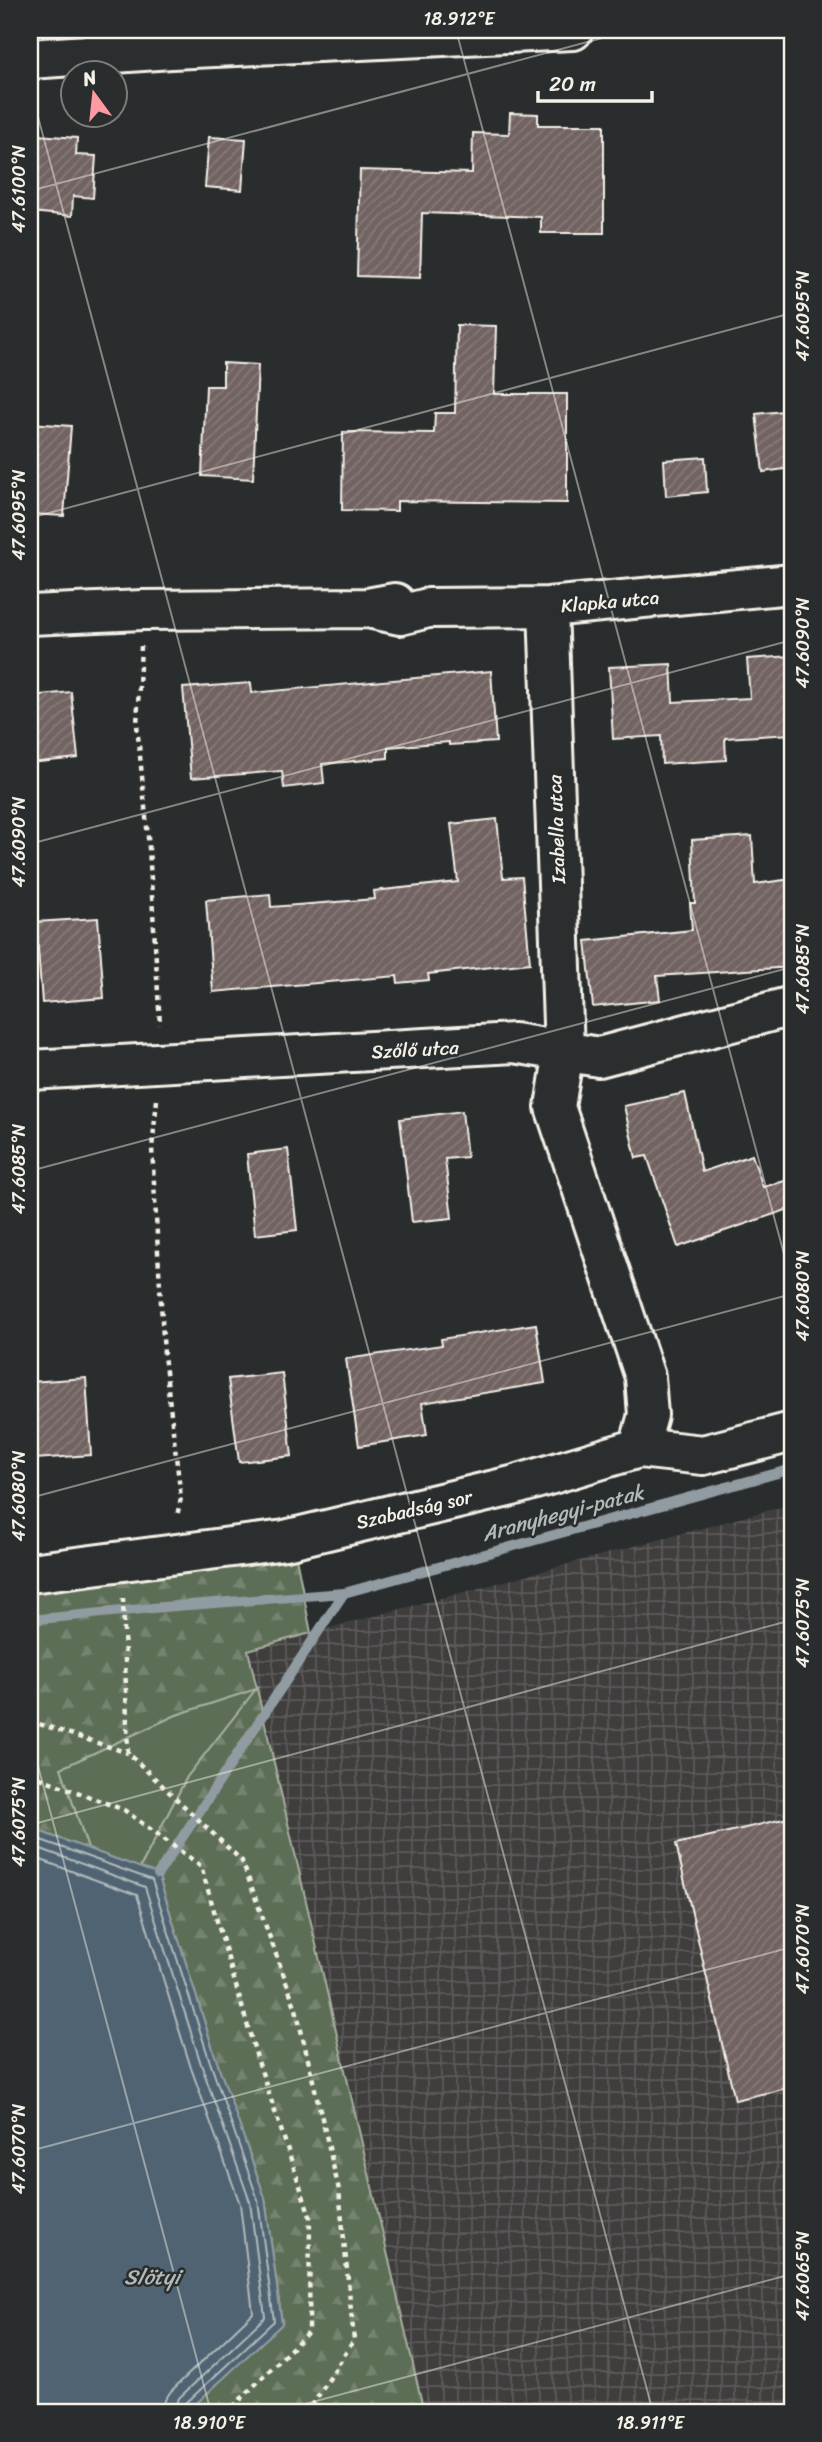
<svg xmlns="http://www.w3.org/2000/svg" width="822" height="2442" viewBox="0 0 822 2442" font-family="Sriracha,sans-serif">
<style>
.industrial{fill:url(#industrial-grid)}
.grass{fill:#5d6e57;stroke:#a8b0a0;stroke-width:2}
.forest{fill:url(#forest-firs);stroke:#a8b0a0;stroke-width:2}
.water{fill:#4f6473;stroke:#919ca2;stroke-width:2}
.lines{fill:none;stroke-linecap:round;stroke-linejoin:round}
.shore{stroke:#b2b9b9;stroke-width:2}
.stream{stroke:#919ca2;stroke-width:10}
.building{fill:url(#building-hatch);stroke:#f4f1e8;stroke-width:2}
.street-casing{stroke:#f4f1e8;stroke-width:44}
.path{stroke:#f4f1e8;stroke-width:4.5;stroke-dasharray:5 5;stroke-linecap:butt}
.street{stroke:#2a2d2e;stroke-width:38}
.ticks{fill:none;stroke:#f4f1e8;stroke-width:2;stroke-opacity:0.45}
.labels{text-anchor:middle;stroke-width:5;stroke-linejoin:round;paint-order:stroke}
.street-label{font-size:19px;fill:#f4f1e8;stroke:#2a2d2e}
.water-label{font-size:21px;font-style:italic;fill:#b2b9b9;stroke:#2a2d2e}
.neatline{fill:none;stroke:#f4f1e8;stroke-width:2.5}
.ticks-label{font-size:18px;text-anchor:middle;fill:#f4f1e8}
</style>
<defs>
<pattern id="industrial-grid" width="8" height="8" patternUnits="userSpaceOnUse" patternTransform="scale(1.75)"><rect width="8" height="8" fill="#403d3e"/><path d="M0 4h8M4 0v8" fill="none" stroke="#5c5a5a"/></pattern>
<pattern id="forest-firs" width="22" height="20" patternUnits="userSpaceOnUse" patternTransform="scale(1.75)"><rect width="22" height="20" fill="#5d6e57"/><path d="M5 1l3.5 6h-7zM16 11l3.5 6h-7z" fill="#75836f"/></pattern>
<pattern id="building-hatch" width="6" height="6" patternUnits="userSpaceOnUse" patternTransform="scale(1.75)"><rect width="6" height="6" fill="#726363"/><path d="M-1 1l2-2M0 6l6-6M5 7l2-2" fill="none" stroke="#877a79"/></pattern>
</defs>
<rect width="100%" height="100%" fill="#2a2d2e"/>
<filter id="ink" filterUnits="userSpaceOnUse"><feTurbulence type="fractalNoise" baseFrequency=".0143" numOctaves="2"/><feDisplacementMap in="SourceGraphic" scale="14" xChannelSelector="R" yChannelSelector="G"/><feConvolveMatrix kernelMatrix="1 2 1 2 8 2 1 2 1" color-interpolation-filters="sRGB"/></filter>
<g filter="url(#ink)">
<!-- industrial -->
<path class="industrial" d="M792,1504V2412H424L248,1650Z"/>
<!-- grass -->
<path class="grass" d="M257,1688L187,1777L140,1868L88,1849L61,1768L176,1715Z"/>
<!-- forest -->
<path class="forest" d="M296,1557L311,1633L248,1650L424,2412H187L282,2323L265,2198L216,2059L158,1874L140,1868L187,1777L256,1689L176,1715L61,1768L88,1849L30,1828V1594Z"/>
<!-- water -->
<path class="water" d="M30,1828L158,1874L216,2059L265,2198L282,2324L187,2412H30Z"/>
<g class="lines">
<!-- shore -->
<path class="shore" d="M30,1836L152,1880L210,2062L258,2200L274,2321L185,2404L183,2412
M30,1845L145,1887L201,2064L250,2202L265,2317L179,2398L174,2412
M30,1856L137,1895L191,2068L240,2204L253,2313L171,2391L165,2400L163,2412"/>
<!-- stream -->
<path class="stream" d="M30,1620L163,1607L344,1593L792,1469
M158,1874L344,1593"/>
</g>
<!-- building -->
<path class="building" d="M510,113L538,114V125H604V233H541V217L422,213L420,278L357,276L360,170L472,173L473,133L509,134Z
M37,135L77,138L76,155L96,156L93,198L73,196L72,216L31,212Z
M209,137L246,139L242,190L205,187Z
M457,325L496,326L494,394H567V503L397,501V511L342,510L343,432L434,433L435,413H455Z
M223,363L258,365L253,479L202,476L206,386H223Z
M792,410V468L763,472L756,414Z
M30,423L71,426L64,516L30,514Z
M705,457L707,492L666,496L664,460Z
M792,656V734L725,738L726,760L662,764L661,736L613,739L609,667L671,664L673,702L750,698L747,659Z
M491,671L496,742L449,745V742L388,747V758L322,764L324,783L284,788L282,771L191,778L183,688L251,683L252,693Z
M71,692L78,758L30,763V696Z
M497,819L503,878L522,877L530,963L428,974L429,980L398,983L397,976L213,992L206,900L270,894L271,907L375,899L374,891L458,882L451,824Z
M752,836L755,884L792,879V967L657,976L660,1000L593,1007L586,941L692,930L690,903H695L692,840Z
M98,918L104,998L42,1003L36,922Z
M685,1093L702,1172L752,1155L763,1187L792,1179V1208L678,1247L647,1156L636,1158L624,1106Z
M462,1111L467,1157L445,1159L452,1218L412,1222L400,1119Z
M288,1149L297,1230L255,1235L247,1154Z
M536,1324L545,1383L422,1403L427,1435L359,1446L346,1359L442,1345L441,1339Z
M282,1373L292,1456L239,1462L228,1379Z
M86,1378L91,1455L35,1459L30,1382Z
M792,1817V2087L735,2100L676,1844Z"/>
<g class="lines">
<!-- street casing -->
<g class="street-casing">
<path id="street" d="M30,59L171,49L573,30
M548,607L564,1051L555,1107L645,1377L648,1415L639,1448
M368,608L400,615L428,608L548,607L792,584
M30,615L143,610L368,608L395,603
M30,1070L514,1043L599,1057L792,1006
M30,1573L285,1540L512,1486L639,1448L703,1455L792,1432"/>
</g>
<!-- path -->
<path class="path" d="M141,646L137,725L149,848L160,1025
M157,1100L152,1148L164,1355L181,1498L177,1516
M123,1598L128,1753L242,1861L296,2009L339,2190L354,2340L308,2412
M30,1721L128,1753
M30,1774L124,1810L201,1866L257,2058L310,2216L309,2331L228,2412"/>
<!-- street -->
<use href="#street" class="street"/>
</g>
</g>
<!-- ticks -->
<path class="ticks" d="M456,30L792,1284M30,87L653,2412M30,191L632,30M30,518L792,313M30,844L792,640M30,1171L792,967M30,1498L792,1294M30,1736L211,2412M30,1825L792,1620M30,2151L792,1947M275,2412L792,2274"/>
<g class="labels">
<!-- street labels -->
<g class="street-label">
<text transform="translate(610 601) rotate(-5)" y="7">Klapka utca</text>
<text transform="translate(556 829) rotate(-92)" y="7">Izabella utca</text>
<text transform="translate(415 1049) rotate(-3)" y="7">Szőlő utca</text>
<text transform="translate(414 1509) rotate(-13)" y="7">Szabadság sor</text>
</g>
<!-- water labels -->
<g class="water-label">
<text transform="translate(563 1513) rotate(-15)" y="7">Aranyhegyi-patak</text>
<text x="152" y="2284">Slötyi</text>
</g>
</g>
<!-- margin -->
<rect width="822" height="2442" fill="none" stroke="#2a2d2e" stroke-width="77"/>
<!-- north arrow -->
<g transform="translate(94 94) rotate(345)"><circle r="33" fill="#2a2d2e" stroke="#7b7b78" stroke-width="2"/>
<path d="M0-5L12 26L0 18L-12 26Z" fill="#ff9aa2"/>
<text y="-10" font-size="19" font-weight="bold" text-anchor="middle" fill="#f4f1e8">N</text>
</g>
<!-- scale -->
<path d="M538 91v10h114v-10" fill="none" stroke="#f4f1e8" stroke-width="3.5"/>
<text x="549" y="91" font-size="21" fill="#f4f1e8" stroke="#2a2d2e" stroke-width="5" paint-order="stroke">20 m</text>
<rect x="38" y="38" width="746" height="2366" class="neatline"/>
<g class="ticks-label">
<text x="459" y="25">18.912°E</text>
<text transform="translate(19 189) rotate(-90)" y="6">47.6100°N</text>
<text transform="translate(803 316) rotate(-90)" y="6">47.6095°N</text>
<text transform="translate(19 515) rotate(-90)" y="6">47.6095°N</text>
<text transform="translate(803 643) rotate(-90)" y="6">47.6090°N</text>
<text transform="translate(19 842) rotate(-90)" y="6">47.6090°N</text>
<text transform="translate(803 969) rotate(-90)" y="6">47.6085°N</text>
<text transform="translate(19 1169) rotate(-90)" y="6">47.6085°N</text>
<text transform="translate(803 1296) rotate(-90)" y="6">47.6080°N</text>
<text transform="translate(19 1496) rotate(-90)" y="6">47.6080°N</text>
<text transform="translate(803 1623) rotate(-90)" y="6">47.6075°N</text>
<text transform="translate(19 1822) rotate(-90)" y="6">47.6075°N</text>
<text transform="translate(803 1949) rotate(-90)" y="6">47.6070°N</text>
<text transform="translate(19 2149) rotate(-90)" y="6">47.6070°N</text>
<text transform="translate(803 2276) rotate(-90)" y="6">47.6065°N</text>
<text x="209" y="2429">18.910°E</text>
<text x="650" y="2429">18.911°E</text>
</g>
</svg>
